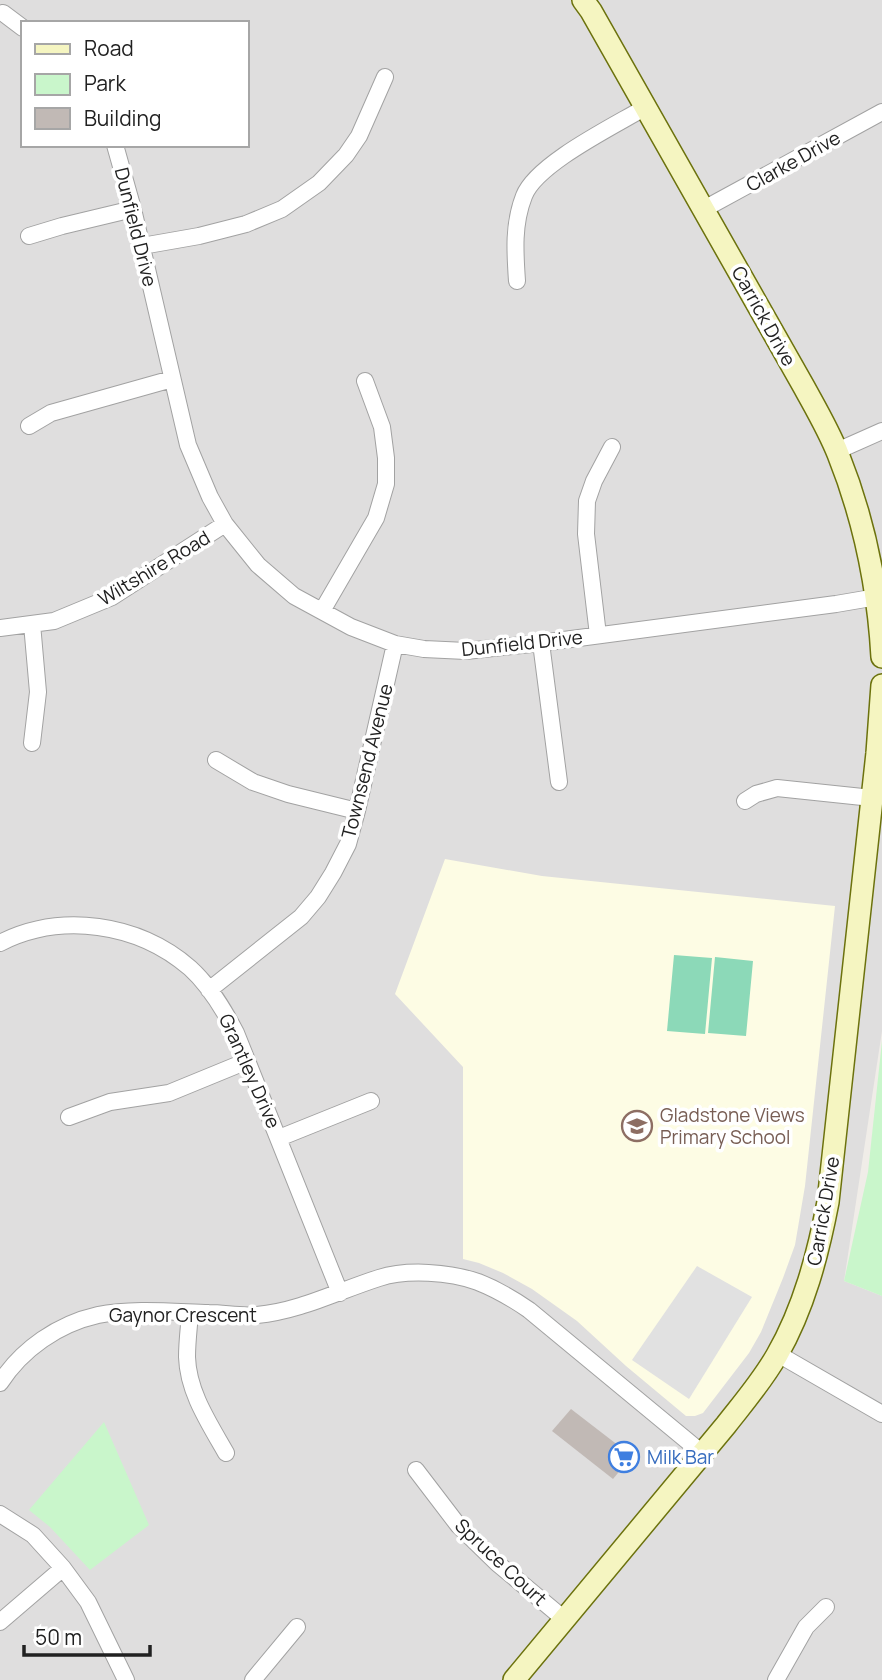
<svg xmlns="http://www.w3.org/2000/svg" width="882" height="1680" viewBox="0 0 882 1680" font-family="Manrope,sans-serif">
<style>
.residential{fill:#dfdede;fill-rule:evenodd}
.education{fill:#fdfce4}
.park{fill:#c9f6cb}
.pitch{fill:#8cd9b8}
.parking{fill:#e1e1e1}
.building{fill:#c1b9b5}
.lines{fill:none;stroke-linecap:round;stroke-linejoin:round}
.street-casing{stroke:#a2a2a2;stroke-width:18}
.secondary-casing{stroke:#6c720d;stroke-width:24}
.street{stroke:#fff;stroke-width:16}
.secondary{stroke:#f5f5c1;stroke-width:21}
.labels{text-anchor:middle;stroke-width:7;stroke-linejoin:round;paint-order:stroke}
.street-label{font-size:19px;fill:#212121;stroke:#fff}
.education-label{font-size:19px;fill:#785e54;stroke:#fff;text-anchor:start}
.shop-label{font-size:19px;fill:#366cbe;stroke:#fff;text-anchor:start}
</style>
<rect width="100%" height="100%" fill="#f0ede8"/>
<!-- residential -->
<path class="residential" d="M0,0H882V1031L844,1281L882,1296V1680H0ZM23,23H247V145H23Z"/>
<!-- education -->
<path class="education" d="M445,859L542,876L835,906L805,1186L795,1245L783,1278L761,1332L749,1353L703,1413L695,1416H686L626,1366L577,1321L532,1289L503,1273L479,1263L463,1259V1067L395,994Z"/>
<!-- park -->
<path class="park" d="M882,1041V1296L844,1281L868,1172Z
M104,1422L149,1525L90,1570L50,1527L29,1510Z"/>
<!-- pitch -->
<path class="pitch" d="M674,955L712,958L705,1034L667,1031Z
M715,957L753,961L746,1036L708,1033Z"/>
<!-- parking -->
<path class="parking" d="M697,1266L752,1297L689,1399L632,1360Z"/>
<!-- building -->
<path class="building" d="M571,1409L632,1456L613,1479L552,1431Z"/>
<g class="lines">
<!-- street casing -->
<g class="street-casing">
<path id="street" d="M3,13L23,28
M115,145L133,209L188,445L210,497L225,524L258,565L294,596L351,627L395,644L424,649L466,651L541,643L836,604L877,597
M704,209L882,112
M29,236L62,226L133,209
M142,246L199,236L246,224L282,209L319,183L346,155L359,136L385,77
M517,281C515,252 513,224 524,196C536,164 614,126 644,108
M29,426L51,413L172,379
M837,451L882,431
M322,611L376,518L386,484V458L382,427L365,381
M32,624L38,692L32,743
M0,628L54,621L112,597L225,524
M598,635L586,534L587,501L594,481L612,447
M541,643L559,782
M216,760L253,782L288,794L357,811
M745,801L756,794L777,788L872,798
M0,943C61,912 138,923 190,968C210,986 224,1010 236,1033L340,1293
M209,990L301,917L318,897L333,873L348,844L357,811L395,644
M69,1117L110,1102L169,1093L247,1061
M279,1138L371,1101
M190,1313C189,1327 187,1342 187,1357C188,1392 209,1423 226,1453
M778,1354L882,1414
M0,1383C22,1349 58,1324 98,1315C132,1308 174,1312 209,1313C225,1313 241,1317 257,1315C300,1311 338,1291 379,1278C407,1269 450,1272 478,1282C496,1289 513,1299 529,1310L702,1453
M416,1470L458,1525L497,1563L564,1619
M0,1514L33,1535L63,1568L88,1602L126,1680
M0,1622L63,1568
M253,1680L297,1627
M776,1680L806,1627L826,1607"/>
</g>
<!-- secondary casing -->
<g class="secondary-casing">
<path id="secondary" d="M583,0L591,11L804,387C816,409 829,431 838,454C864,519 878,586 882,657
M514,1680L726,1425C744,1402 763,1380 777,1355C804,1308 818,1254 828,1202L877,753L882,685"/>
</g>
<!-- street -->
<use href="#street" class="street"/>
<!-- secondary -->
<use href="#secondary" class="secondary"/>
</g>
<!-- icons -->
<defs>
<g id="school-ring" transform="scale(1.575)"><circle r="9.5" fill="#fff" stroke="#8d6e63" stroke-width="1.5"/><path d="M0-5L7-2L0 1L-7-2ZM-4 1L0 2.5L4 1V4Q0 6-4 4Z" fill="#8d6e63"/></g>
<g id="supermarket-ring" transform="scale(1.575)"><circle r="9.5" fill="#fff" stroke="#3f7fe0" stroke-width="1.5"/><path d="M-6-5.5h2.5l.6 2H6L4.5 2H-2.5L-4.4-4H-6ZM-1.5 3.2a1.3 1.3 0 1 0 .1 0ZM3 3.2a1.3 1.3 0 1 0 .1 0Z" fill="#3f7fe0"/></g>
</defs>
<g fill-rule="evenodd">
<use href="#school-ring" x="637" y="1126"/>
<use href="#supermarket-ring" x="624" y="1457"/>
</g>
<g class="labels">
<!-- street labels -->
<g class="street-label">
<text transform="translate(793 161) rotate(-29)" y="7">Clarke Drive</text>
<text transform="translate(136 227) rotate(76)" y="7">Dunfield Drive</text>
<text transform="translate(764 316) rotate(61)" y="7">Carrick Drive</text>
<text transform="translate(154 568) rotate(-31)" y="7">Wiltshire Road</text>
<text transform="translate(522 643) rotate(-6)" y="7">Dunfield Drive</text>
<text transform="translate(367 761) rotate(-76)" y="7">Townsend Avenue</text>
<text transform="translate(250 1071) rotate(66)" y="7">Grantley Drive</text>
<text transform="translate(823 1211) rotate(-80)" y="7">Carrick Drive</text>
<text x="183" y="1322">Gaynor Crescent</text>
<text transform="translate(501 1562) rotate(43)" y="7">Spruce Court</text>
</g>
<!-- education labels -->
<g class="education-label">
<text x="660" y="1122">Gladstone Views<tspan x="660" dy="22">Primary School</tspan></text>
</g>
<!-- shop labels -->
<g class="shop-label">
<text x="647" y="1464">Milk Bar</text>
</g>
</g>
<!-- legend -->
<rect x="21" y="21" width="228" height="126" fill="#ffffff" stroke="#a6a6a6" stroke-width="2"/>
<rect x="35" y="44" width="35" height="10" fill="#f5f5c1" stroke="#a6a6a6" stroke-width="2"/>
<text x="84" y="56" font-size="21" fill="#212121">Road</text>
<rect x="35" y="74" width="35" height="21" fill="#c9f6cb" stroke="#a6a6a6" stroke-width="2"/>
<text x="84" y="91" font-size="21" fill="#212121">Park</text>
<rect x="35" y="108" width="35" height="21" fill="#c1b9b5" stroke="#a6a6a6" stroke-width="2"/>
<text x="84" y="126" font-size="21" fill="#212121">Building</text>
<!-- scale -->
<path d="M24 1645v10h126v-10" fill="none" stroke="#212121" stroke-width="3.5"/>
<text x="35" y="1645" font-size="21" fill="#212121" stroke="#ffffff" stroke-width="5" paint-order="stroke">50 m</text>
</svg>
